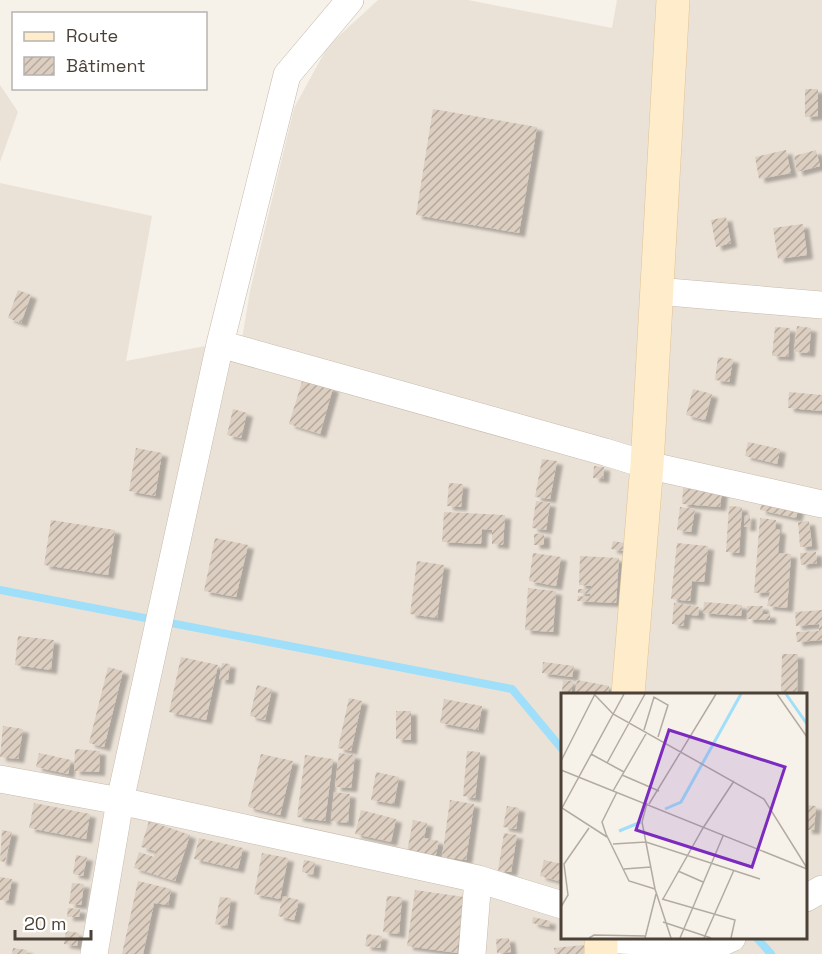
<svg xmlns="http://www.w3.org/2000/svg" width="822" height="954" viewBox="0 0 822 954" font-family="'Space Grotesk',sans-serif">
<style>
.residential{fill:#ebe2d7;fill-rule:evenodd}
.lines{fill:none;stroke-linecap:round;stroke-linejoin:round}
.stream{stroke:#a0dff9;stroke-width:8}
.building{fill:url(#building-hatch);filter:url(#shadow)}
.minor-casing{stroke:#c6baad;stroke-width:28}
.secondary-casing{stroke:#dfc396;stroke-width:34}
.minor{stroke:#fff;stroke-width:27}
.secondary{stroke:#ffeccb;stroke-width:33}
.inset-river{fill:none;stroke:#a0dff9;stroke-width:3}
.inset-road{fill:none;stroke:#b2aba1;stroke-width:1.5}
.view{fill:#7b2cbf;fill-opacity:0.15;stroke:#7b2cbf;stroke-width:3}
.inset-edge{fill:none;stroke:#4b4136;stroke-width:3}
</style>
<defs>
<pattern id="building-hatch" width="6" height="6" patternUnits="userSpaceOnUse" patternTransform="scale(1.5)"><rect width="6" height="6" fill="#dccec0"/><path d="M-1 1l2-2M0 6l6-6M5 7l2-2" fill="none" stroke="#b4a99d"/></pattern>
<filter id="shadow"><feDropShadow dx="6" dy="4" stdDeviation="1.5" flood-color="#0004"/></filter>
</defs>
<rect width="100%" height="100%" fill="#f6f1e9"/>
<!-- residential -->
<path class="residential" d="M378,0H468L612,28L617,0H822V954H0V183L152,216L126,361L242,339L250,291L294,108L328,46ZM562,694H806V938H562Z
M0,85L18,112L0,162Z"/>
<g class="lines">
<!-- stream -->
<path class="stream" d="M0,590L512,689L562,749
M757,938L771,954"/>
</g>
<!-- building -->
<path class="building" d="M805,89H818V116L805,117Z
M433,109L537,127L519,233L416,215Z
M786,150L791,173L759,179L755,157Z
M816,150L820,166L797,172L794,156Z
M726,217L731,243L716,247L711,220Z
M803,224L807,255L778,259L773,228Z
M18,290L31,295L21,323L8,318Z
M797,326L811,328L809,353L794,352Z
M775,327L790,328L788,357L772,356Z
M718,357L733,359L729,382L715,380Z
M303,378L333,388L320,434L289,424Z
M693,389L712,394L705,420L686,415Z
M789,392L822,395V411L788,408Z
M233,409L247,413L241,438L227,435Z
M748,442L780,449L777,464L745,456Z
M136,448L162,453L155,496L129,491Z
M542,459L557,461L550,499L535,497Z
M594,466L604,467L603,479L593,478Z
M449,483L463,484L461,507L447,506Z
M683,488L722,491L720,507L682,504Z
M763,498L799,506L796,518L760,510Z
M536,501L550,503L546,530L532,528Z
M729,506L742,507L739,553L726,552Z
M680,507L695,509L691,532L677,530Z
M444,512L505,515L503,545L492,544V530L482,529L481,544L442,542Z
M745,515H750V527H744Z
M760,518L776,520L775,529L780,530L778,553L791,554L787,608L767,606L770,592L754,593Z
M51,520L115,530L108,575L44,565Z
M809,521L812,546L800,547L798,522Z
M544,533V545H534V534Z
M215,538L248,545L236,597L204,591Z
M613,541L624,543L623,551L611,549Z
M677,543L708,546L704,582L692,581L690,601L671,599Z
M816,552L817,563L801,565L800,553Z
M533,553L561,557L556,586L529,581Z
M580,556L619,558L616,603L577,601L578,596L590,597L591,594L578,593V589H591V586L579,585Z
M417,561L444,565L437,618L410,614Z
M528,588L556,591L553,632L525,630Z
M704,602L742,605L741,616L703,613Z
M674,603L699,607L698,616L685,614L683,626L672,624Z
M747,606H763L762,614H770V620L747,619Z
M822,610V640L797,642L796,632L819,631V624L796,626L795,612Z
M18,636L54,640L51,670L15,665Z
M782,654H798L797,694H781Z
M181,657L218,665L206,720L169,712Z
M543,662L574,666L572,677L542,673Z
M222,663L230,664L228,680H219Z
M108,667L123,671L104,747L89,743Z
M563,680L573,681L571,693L562,691Z
M577,680L609,686L608,694L575,693Z
M257,685L272,689L265,720L250,716Z
M349,698L362,701L351,751L338,748Z
M444,699L482,706L478,730L440,723Z
M396,711H411V740L396,739Z
M3,726L23,729L18,759L0,757Z
M75,749L100,751L99,772L74,771Z
M467,751L480,752L475,798L463,796Z
M39,753L71,760L68,774L36,767Z
M339,753L355,755L351,788L335,787Z
M261,754L293,761L280,815L248,807Z
M305,755L333,759L325,821L297,817Z
M376,772L399,777L394,804L371,800Z
M334,792L350,794L348,823L331,821Z
M450,800L474,804L466,860L442,857Z
M34,803L90,814L86,839L29,828Z
M806,805L816,806L814,830H806Z
M507,806L519,808L516,829L503,827Z
M361,810L396,819L391,842L355,834Z
M413,820L427,823L424,838L439,841L435,858L407,852Z
M149,821L190,835L175,881L134,868L139,852L154,857L155,851L141,847Z
M2,830L12,832L5,862L0,861Z
M504,833L517,835L511,872L498,871Z
M199,838L243,848L238,869L194,859Z
M262,853L288,858L280,899L254,894Z
M76,855L87,857L83,876L73,874Z
M304,860L315,862L313,875L302,872Z
M544,860L562,864V882L540,876Z
M0,877L12,879L8,901L0,900Z
M138,881L171,889L168,905L154,903L143,954H122Z
M72,883L84,884L81,905L69,904Z
M415,890L464,897L457,953L407,946Z
M283,896L299,900L294,920L278,916Z
M387,896L402,897L399,934L383,932Z
M220,897L231,898L227,926L215,924Z
M68,908L80,909L79,917H67Z
M533,917L550,921L549,927L532,923Z
M66,931L79,933L77,946L64,944Z
M367,934L382,936L380,948L365,946Z
M509,938L511,952L497,953L496,939Z
M584,945L585,954H555L554,948Z
M13,948L27,950L26,954H12Z"/>
<g class="lines">
<!-- minor casing -->
<g class="minor-casing">
<path id="minor" d="M656,291L822,305
M220,344L605,452L647,465L822,504
M0,779L120,801L478,879L562,905
M806,898L822,889
M601,939L716,945L732,938
M94,954L120,801L220,344L287,75L350,0
M472,954L478,879"/>
</g>
<!-- secondary casing -->
<g class="secondary-casing">
<path id="secondary" d="M628,694L647,465L673,0
M601,954V938"/>
</g>
<!-- minor -->
<use href="#minor" class="minor"/>
<!-- secondary -->
<use href="#secondary" class="secondary"/>
</g>
<!-- overview -->
<g transform="translate(561 693)">
<rect width="246" height="246" fill="#f6f1e9"/>
<path class="inset-river" d="M225,1L246,31M104,116L120,109L180,1M58,138L80,129"/>
<path class="inset-road" d="M33,1L52,21L203,106L246,175M216,1L246,44M83,37L93,4L107,12L97,44M30,61L63,79M0,68L34,1M46,70L84,1M0,77L246,176M61,82L98,98M52,98L86,39M56,99L41,129L45,141L68,188L94,196M86,110L81,129L94,196L110,245M88,111L155,1M46,144L1,115L63,1M52,151L85,149L199,186M63,176L90,174M117,178L142,189M101,206L174,227L170,245M102,206L142,135L173,88M0,214L7,202L3,171L28,135M102,229L150,245M28,245L33,242L85,243M84,245L95,201M119,245L162,143M143,245L173,177"/>
<path class="view" d="M108,37L224,74L191,174L75,137Z"/>
<rect width="246" height="246" class="inset-edge"/>
</g>
<!-- legend -->
<rect x="12" y="12" width="195" height="78" fill="#ffffff" stroke="#b7b3af" stroke-width="1.5"/>
<rect x="24" y="32" width="30" height="9" fill="#ffeccb" stroke="#b7b3af" stroke-width="1.5"/>
<text x="66" y="42" font-size="18" fill="#4b4136">Route</text>
<rect x="24" y="57" width="30" height="18" fill="url(#building-hatch)" stroke="#b7b3af" stroke-width="1.5"/>
<text x="66" y="72" font-size="18" fill="#4b4136">Bâtiment</text>
<!-- scale -->
<path d="M15 930v9h76v-9" fill="none" stroke="#4b4136" stroke-width="3"/>
<text x="24" y="930" font-size="18" fill="#4b4136" stroke="#ffffff" stroke-width="4.5" paint-order="stroke">20 m</text>
</svg>
